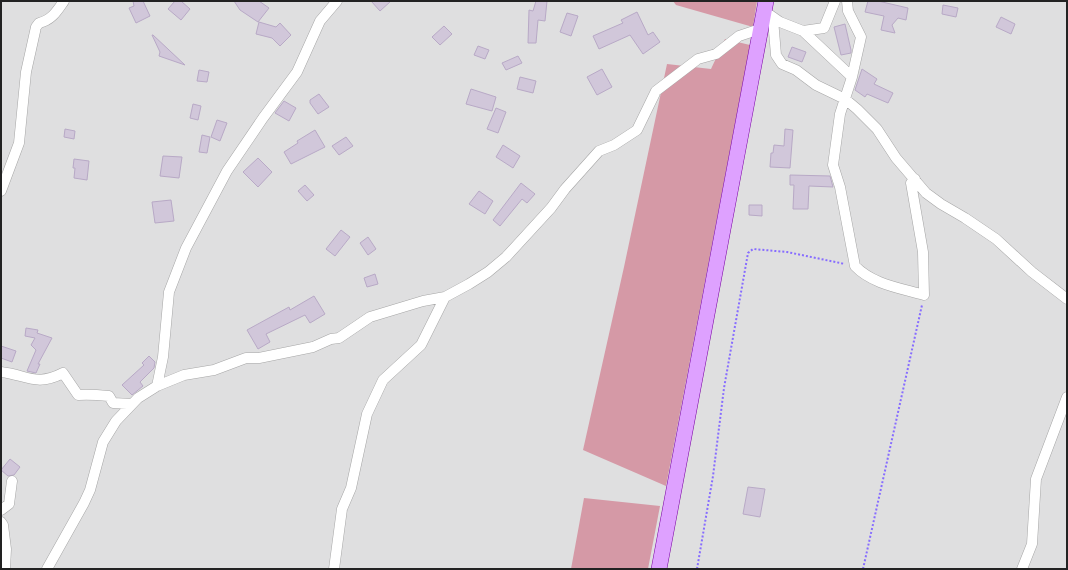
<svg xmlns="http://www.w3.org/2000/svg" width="1068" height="570" viewBox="0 0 1068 570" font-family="'Source Sans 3',sans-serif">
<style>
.residential{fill:#dfdfe0}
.forest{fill:#d599a6}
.building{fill:#d1c7da;stroke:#b8a9c6}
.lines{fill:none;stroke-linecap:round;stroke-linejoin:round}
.minor-casing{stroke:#a6a6a6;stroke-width:11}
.primary-casing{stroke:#7700a0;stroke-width:16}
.path{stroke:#876dff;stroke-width:2;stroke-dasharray:2 2;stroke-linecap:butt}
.minor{stroke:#fff;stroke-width:10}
.primary{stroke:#dea1ff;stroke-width:15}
</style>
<rect width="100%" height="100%" fill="#f0e8f3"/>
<!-- residential -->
<path class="residential" d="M1,1H1067V569H1Z"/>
<!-- forest -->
<path class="forest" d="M673,1H757L753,27L676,5Z
M725,39L750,45L666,486L583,450L624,267L667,64L711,69Z
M584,498L660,506L648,569H571Z"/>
<!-- building -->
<path class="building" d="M133,1H143L150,16L136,23L129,8L134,6Z
M175,1H181L190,9L181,20L168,9Z
M234,1H259L269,8L258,22L240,10Z
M371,1H391L380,11Z
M536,1H547L545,21L538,20L536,43H528L529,10L533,11Z
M868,1H878L908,8L906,20L898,18L892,25L895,33L881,30L884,16L865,12Z
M943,5L958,8L956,17L942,14Z
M637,12L648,35L653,32L660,42L643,54L630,35L599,49L593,36L623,23L621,20Z
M567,13L578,16L571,36L560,32Z
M1001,17L1015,24L1011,34L996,27Z
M259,22L276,27L280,23L291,35L280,46L272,38L256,34Z
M845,24L851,50V53L841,55L834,27Z
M444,26L452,34L440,45L432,37Z
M152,35H153L185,65L159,56L160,52Z
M478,46L489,50L485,59L474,55Z
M792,47L806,52L802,62L788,57Z
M518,56L522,63L506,70L502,63Z
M602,69L612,87L597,95L587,77Z
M862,69L877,79L874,84L893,93L888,103L867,94L865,97L855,90Z
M199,70L209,72L207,82L197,81Z
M520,77L536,81L533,93L517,89Z
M471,89L496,97L492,111L466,104Z
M319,94L329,107L318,114L310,103V100Z
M284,101L296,108L289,121L275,113Z
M193,104L201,106L198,120L190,118Z
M496,108L506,112L498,133L487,129Z
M217,120L227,123L220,141L211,137Z
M65,129L75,131L74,139L64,137Z
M785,129L793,130L790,168L770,167L771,153H773L774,145L784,146Z
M315,130L325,147L291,164L284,152L298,143L297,141Z
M202,135L210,137L207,153L199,152Z
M346,137L353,146L339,155L332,146Z
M503,145L520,156L513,168L496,157Z
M163,156L182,157L179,178L160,176Z
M258,158L272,172L258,187L243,172Z
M74,159L89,161L87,180L74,178L75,168H73Z
M790,175L830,176L833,187L809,186L808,209H793L794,185H790Z
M521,183L535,194L527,203L522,199L500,226L493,220Z
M305,185L314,195L307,201L298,191Z
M479,191L493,201L485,214L469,204Z
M171,200L174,221L155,223L152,202Z
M749,205H762V216L749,215Z
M341,230L350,237L335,256L326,249Z
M368,237L376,249L368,255L360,243Z
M375,274L378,284L367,287L364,278Z
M314,296L325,314L310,323L305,315L266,334L270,342L258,349L247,330L289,307L290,310Z
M26,328L38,330L37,333L52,338L38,364H40L36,373L27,371L36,350L31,345L35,338L25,336Z
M1,346L16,351L12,362L1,358Z
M149,356L155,362L154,368L140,382L143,386L132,395L122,385L144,365L142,363Z
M10,459L20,467L14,475L8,476L1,470Z
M748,487L765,489L760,517L743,514Z"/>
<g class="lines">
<!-- minor casing -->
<g class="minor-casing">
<path id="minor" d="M847,1L848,11L861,37L852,77L840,114L833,165L840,187L855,266C872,284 900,288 924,295L923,252L911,183L915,179
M770,15L780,22L803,31L852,77
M773,19L776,55L782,64L796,70L816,85L845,99L857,109L877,129L896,158L926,193L941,204L965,218L996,239L1032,272L1067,299
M803,31L824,28L835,1
M1,191L19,143L26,72L36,27L39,23C52,20 57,11 64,1
M1,372C27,375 36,387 63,373L78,395C89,394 99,395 109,396L113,403L132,404
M157,386L184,375L214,370L246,358H259L313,347L331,339L339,338L370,317L423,301L445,297L469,284L488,272L506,257L551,208L565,189L599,151L614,145L637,130L656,91L698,59L716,54L739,36L757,30L761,23
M1,510L9,504L12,481
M1,522L3,525L6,549L5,569
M47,569L84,503L90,490L103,442L116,421L138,398L157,386L163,357L169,292L186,248L227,171L263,118L297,72L320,21L337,1
M334,569L342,509L351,488L367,414L383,380L421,345L445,297
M1022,569L1032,544L1036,479L1067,397"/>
</g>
<!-- primary casing -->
<g class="primary-casing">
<path id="primary" d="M659,569L766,1"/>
</g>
<!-- path -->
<path class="path" d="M697,569L713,476L724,388L748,253L753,249L787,252L845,264
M863,569L922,305"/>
<!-- minor -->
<use href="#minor" class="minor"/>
<!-- primary -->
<use href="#primary" class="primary"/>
</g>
<!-- border -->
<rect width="1068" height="570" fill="none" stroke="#222222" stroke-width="4"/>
</svg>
